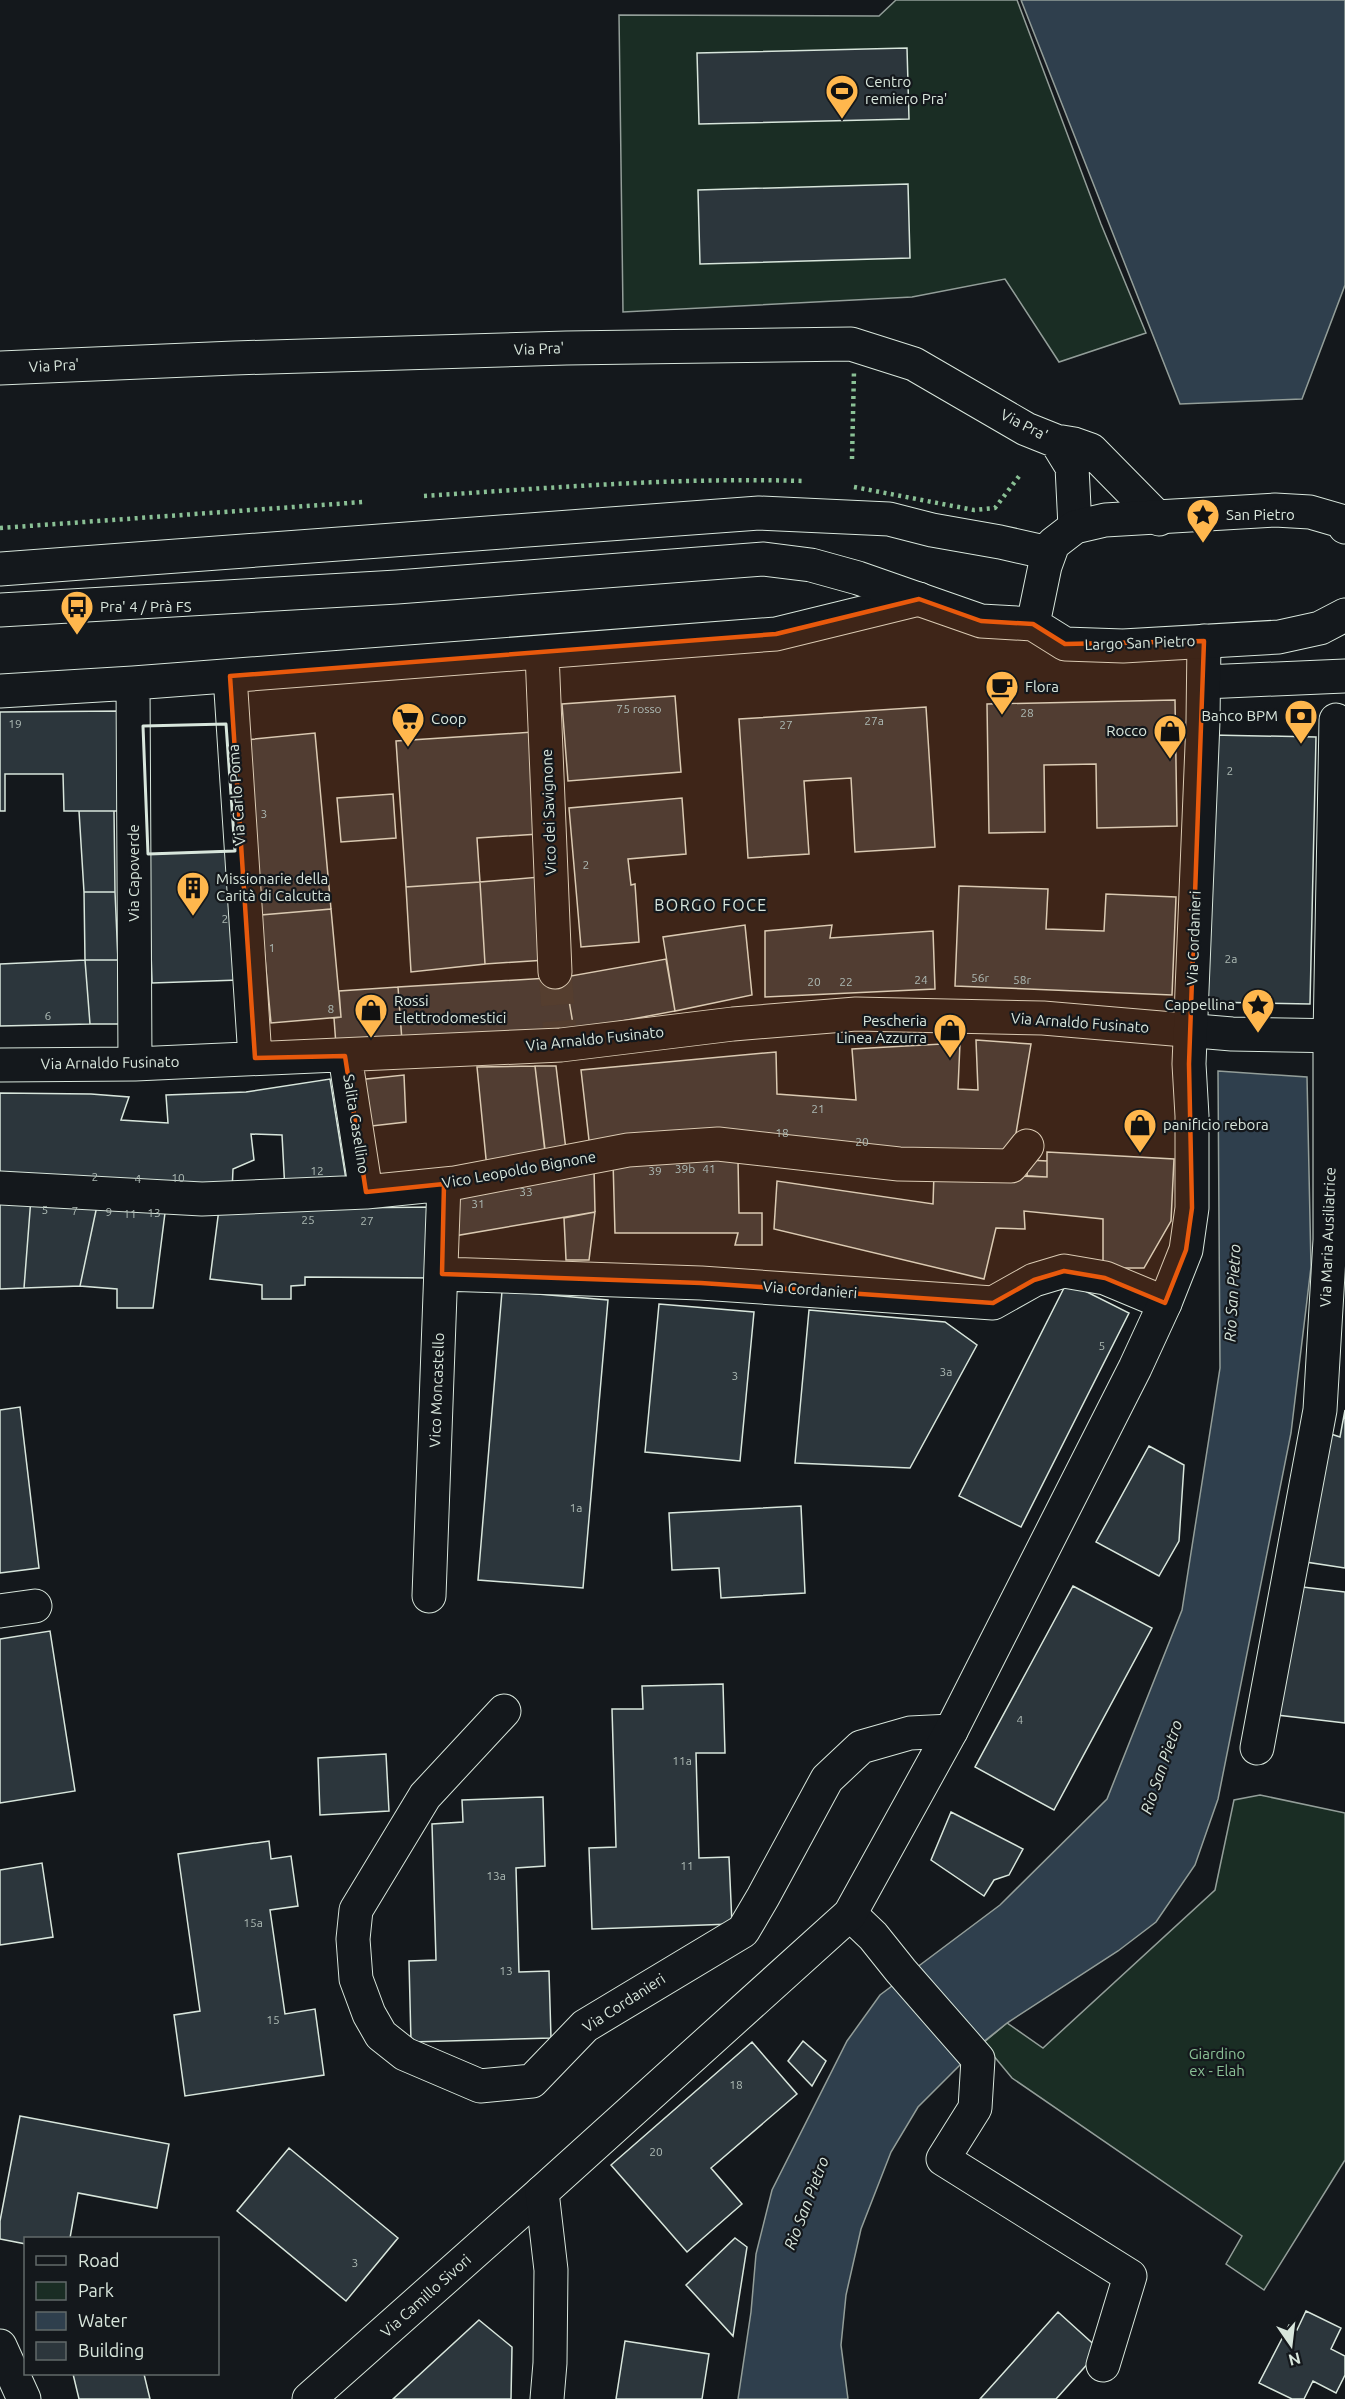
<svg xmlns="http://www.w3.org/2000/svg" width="1345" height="2399" viewBox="0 0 1345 2399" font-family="Ubuntu,sans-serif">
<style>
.green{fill:#1a2d24;stroke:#939e99;stroke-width:1.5}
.water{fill:#2f3f4d;stroke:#939e99;stroke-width:1.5}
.building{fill:#2c363c;stroke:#d8e6dc;stroke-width:1.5}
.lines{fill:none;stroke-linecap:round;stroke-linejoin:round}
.street-tunnel{stroke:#313739;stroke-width:33;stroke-dasharray:33 16;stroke-linecap:butt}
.street-casing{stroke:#d8e6dc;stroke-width:35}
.secondary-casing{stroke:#d8e6dc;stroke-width:35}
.primary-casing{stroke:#d8e6dc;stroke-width:35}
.street{stroke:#14181c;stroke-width:33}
.secondary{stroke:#14181c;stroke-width:33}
.primary{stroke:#14181c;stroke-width:33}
.hedge{stroke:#8ac095;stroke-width:4.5;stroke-dasharray:3 4.5;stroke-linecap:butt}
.wall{stroke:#d8e6dc;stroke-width:3}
.marked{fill:#e8590c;fill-opacity:0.2;stroke:#e8590c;stroke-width:4.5;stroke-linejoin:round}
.labels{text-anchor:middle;stroke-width:4.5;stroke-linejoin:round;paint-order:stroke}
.number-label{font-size:12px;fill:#adbab4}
.poi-label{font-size:15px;fill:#d8e6dc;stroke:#14181c;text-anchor:start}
.street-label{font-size:15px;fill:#d8e6dc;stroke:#14181c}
.park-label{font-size:15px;fill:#8ac095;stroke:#14181c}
.neighbourhood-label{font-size:16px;letter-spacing:1.5px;fill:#d8e6dc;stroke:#14181c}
.water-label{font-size:16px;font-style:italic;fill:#d8e6dc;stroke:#14181c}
</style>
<rect width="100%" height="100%" fill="#14181c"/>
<!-- green -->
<path class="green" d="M896,0H1017L1101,224L1146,333L1059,362L1005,279L912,297L623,312L619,15L879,16Z
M1260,1795L1345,1813V2160L1264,2290L1226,2264L1242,2236L1012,2078L983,2043L1007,2023L1043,2048L1215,1890L1234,1800Z"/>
<!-- water -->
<path class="water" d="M1021,0H1345V285L1302,399L1180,404Z
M1218,1071L1307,1077L1311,1267L1291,1433L1218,1799L1195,1865L1156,1922L1118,1951L1007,2023L982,2043L918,2107L891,2152L861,2229L846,2295L841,2345L848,2399H738L751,2312L756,2254L772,2190L847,2041L880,1995L1000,1905L1107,1799L1182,1610L1220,1368Z"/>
<!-- building -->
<path class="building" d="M907,48L909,119L699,124L697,53Z
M908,184L910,258L700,264L698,190Z
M675,696L681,772L568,781L562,704Z
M1175,700L1177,826L1097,828L1096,764L1044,765L1045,832L989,833L987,704Z
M926,707L935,847L855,852L851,778L804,781L809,854L748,858L739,719Z
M122,711V811H64L63,774H5V811H0V712Z
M533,732L539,834L477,838L480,882L406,887L396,741Z
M315,733L331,909L261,915L245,740Z
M1212,735L1316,737L1310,1004L1206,1002Z
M393,794L396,838L341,842L337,798Z
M682,798L686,854L628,859L631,885L635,884L639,942L581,947L569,808Z
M79,811H114L115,892H84Z
M235,851L239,980L152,983L148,854Z
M540,877L546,960L485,964L480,882Z
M480,882L485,964L411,972L406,887Z
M959,886L1048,889L1046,929L1104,931L1106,894L1176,897L1172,995L955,986Z
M84,892H115L118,960H85Z
M331,909L341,1017L271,1023L261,915Z
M745,925L752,995L675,1011L663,937Z
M832,925L830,938L933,931L935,989L765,997V931Z
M666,959L675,1011L574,1030L565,977Z
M85,960L90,1024L0,1026V964Z
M85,960H118L119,1024H90Z
M565,977L574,1030L402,1041L398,987Z
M398,987L402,1041L336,1045L334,1018L341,1017L339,991Z
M976,1040L1031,1044L1012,1157L590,1149L581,1070L776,1052L777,1094L856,1100L852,1049L960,1043L958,1089L978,1090Z
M535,1066L546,1158L487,1169L477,1067Z
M535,1066H556L566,1150L545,1152Z
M404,1075L406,1122L363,1127L357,1080Z
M330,1079L347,1186L285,1191L282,1135L251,1134L254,1160L233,1169L232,1192L0,1182V1093L91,1094L129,1097L121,1120L168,1123L166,1095L246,1092Z
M1047,1152L1174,1159L1171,1221L1144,1268H1103V1219L1024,1211L1025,1229L996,1228L984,1279L774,1229L777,1181L933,1204L934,1173L1047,1177Z
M738,1159L739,1213H762V1245H735L738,1233H615L613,1161Z
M1028,1160L1047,1161V1177L1027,1176Z
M594,1169L595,1212L454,1236L453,1193Z
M31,1198L98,1201L80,1286L24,1288Z
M31,1198L24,1288L0,1289V1199Z
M98,1201L166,1205L153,1308H117V1289L80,1286Z
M439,1207L437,1278L305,1277V1285L291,1286V1299H262V1285L210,1279L219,1209Z
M595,1212L589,1260H566L564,1218Z
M1067,1282L1129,1313L1021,1527L959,1496Z
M502,1291L608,1300L583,1588L478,1580Z
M659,1304L754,1312L740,1461L645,1452Z
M809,1310L945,1322L977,1345L910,1468L795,1463Z
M20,1407L39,1568L0,1573V1410Z
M1345,1410V1568L1306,1562L1328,1433L1340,1437Z
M1149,1446L1184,1465L1179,1541L1159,1576L1096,1542Z
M801,1506L805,1593L721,1598L719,1568L672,1570L669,1513Z
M1073,1586L1152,1628L1054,1810L975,1767Z
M1294,1586L1345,1592V1723L1277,1715Z
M50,1631L75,1791L0,1803V1639Z
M723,1684L725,1753H696L699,1858L729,1857L732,1924L592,1929L589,1848L616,1847L612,1709H643L642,1686Z
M386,1754L389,1811L320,1815L318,1758Z
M543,1797L545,1866L516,1868L519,1972L549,1971L551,2038L411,2042L409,1961L436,1960L432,1824L463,1822L462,1800Z
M951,1812L1023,1849L1009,1875L994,1880L984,1896L931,1860Z
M269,1841L271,1859L291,1856L298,1906L270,1910L285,2014L315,2009L324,2075L185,2096L174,2015L200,2011L178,1854Z
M42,1863L53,1937L0,1945V1870Z
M803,2041L826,2061L812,2086L788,2061Z
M752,2042L797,2094L711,2168L742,2204L687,2252L611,2165Z
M20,2116L169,2144L157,2208L78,2193L70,2238H26V2244L0,2239V2221Z
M289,2148L398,2238L346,2301L237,2211Z
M735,2238L747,2247L733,2336L686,2285Z
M1306,2311L1341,2328L1331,2349L1345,2356V2375L1336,2393L1313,2381L1304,2399H1292L1259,2383L1289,2325L1297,2330Z
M1058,2312L1100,2350L1056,2399H980Z
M479,2320L512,2347L511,2399H393Z
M625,2341L709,2354L702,2399H616Z
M73,2374H144L150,2399H79Z"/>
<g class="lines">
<!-- street-tunnel -->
<path class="street-tunnel" d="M555,972L561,1045"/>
<!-- street casing -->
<g class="street-casing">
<path id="street" d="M0,368L234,358L566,348L851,344L914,364L1026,429L1056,441L1074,444L1091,450L1159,519
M1056,441L1072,467L1075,527
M542,653L555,972
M230,676L255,1058
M1204,682L1345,676
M133,683L135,1064
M0,691L133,683L776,634L919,599
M345,1056L366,1192
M0,1065L135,1064L561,1045L733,1024L856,1014L1043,1018L1232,1034L1345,1036
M0,1188L202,1199L366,1192L455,1183L628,1150L718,1144L899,1164L1011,1166L1027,1146
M442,1274L701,1283L993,1303L1034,1280L1064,1271L1105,1278L1165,1303
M429,1596L444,1184
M0,1611L35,1606
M504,1711L425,1796L356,1910L353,1939L356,1979L369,2014L381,2035L405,2054L480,2086L532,2081L585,2026L743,1931L763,1897L827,1779L861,1747L910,1733L951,1731
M1257,1748L1320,1410L1330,1240V1036L1336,720
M850,1914L873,1936L901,1971L978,2059L975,2108L943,2159L1130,2276L1103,2365
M0,2346L24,2399
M309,2399L542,2192"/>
</g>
<!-- secondary casing -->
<g class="secondary-casing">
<path id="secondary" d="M547,2399L550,2363L551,2270L542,2192L850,1914L951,1731L1135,1368L1165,1303L1186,1250L1192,1208V1116L1189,1064L1203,721L1204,641"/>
</g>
<!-- primary casing -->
<g class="primary-casing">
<path id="primary" d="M0,569L759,513L889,519L932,530L1000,542L1049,553
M0,610L397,587L764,559L811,565L858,578L981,621L1033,624L1065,644L1123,646L1279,637L1320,628L1345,615
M1033,624L1045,566L1053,544L1075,527L1105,520L1275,510L1310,512L1341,521L1345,527"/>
</g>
<!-- street -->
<use href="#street" class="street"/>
<!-- secondary -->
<use href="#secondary" class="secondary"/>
<!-- primary -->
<use href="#primary" class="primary"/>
<!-- hedge -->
<path class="hedge" d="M852,459L854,371
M854,487L974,510L995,508L1020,475
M424,496C551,488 677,477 804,481
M0,528L363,502"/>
<!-- wall -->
<path class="wall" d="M226,724L235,851L148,854L143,726Z"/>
</g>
<!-- marked area -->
<path class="marked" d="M919,599L981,621L1033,624L1065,644L1204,641L1189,1064L1192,1208L1186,1250L1165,1303L1105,1278L1064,1271L1034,1280L993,1303L701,1283L442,1274L444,1184L366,1192L345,1056L255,1058L230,676L776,634Z"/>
<!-- icons -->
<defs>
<g id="stadium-pin" transform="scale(1.725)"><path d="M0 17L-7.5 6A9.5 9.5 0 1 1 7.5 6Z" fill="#ffb74d" stroke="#14181c"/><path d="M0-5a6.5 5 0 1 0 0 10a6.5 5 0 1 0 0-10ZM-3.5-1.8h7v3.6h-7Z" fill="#111"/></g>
<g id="sight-pin" transform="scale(1.725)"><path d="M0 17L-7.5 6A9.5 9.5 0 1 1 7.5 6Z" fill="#ffb74d" stroke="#14181c"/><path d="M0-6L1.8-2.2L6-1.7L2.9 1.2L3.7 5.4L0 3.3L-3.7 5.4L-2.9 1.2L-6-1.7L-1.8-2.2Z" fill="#111"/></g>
<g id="bus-pin" transform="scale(1.725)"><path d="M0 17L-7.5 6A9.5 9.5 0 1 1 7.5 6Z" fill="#ffb74d" stroke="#14181c"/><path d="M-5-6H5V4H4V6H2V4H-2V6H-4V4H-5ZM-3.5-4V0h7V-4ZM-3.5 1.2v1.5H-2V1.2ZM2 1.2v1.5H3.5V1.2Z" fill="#111"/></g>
<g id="cafe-pin" transform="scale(1.725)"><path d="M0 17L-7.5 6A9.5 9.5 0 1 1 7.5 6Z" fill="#ffb74d" stroke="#14181c"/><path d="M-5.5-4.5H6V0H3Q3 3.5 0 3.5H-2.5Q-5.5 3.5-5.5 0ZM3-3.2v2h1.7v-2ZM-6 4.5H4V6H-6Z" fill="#111"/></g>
<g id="bank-pin" transform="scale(1.725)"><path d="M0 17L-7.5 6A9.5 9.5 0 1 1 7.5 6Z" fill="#ffb74d" stroke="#14181c"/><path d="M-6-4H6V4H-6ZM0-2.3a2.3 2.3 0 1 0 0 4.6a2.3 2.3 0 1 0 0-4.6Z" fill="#111"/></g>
<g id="supermarket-pin" transform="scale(1.725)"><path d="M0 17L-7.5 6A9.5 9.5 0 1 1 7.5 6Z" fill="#ffb74d" stroke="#14181c"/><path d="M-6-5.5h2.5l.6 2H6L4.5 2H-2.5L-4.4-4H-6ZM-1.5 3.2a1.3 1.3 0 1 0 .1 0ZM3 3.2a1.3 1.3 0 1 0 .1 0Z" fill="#111"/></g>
<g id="shop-pin" transform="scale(1.725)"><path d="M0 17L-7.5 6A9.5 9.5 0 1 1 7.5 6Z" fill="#ffb74d" stroke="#14181c"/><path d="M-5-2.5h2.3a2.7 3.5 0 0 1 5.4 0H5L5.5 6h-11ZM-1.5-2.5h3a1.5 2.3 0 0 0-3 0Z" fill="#111"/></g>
<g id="building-pin" transform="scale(1.725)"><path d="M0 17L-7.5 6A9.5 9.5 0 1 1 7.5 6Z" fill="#ffb74d" stroke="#14181c"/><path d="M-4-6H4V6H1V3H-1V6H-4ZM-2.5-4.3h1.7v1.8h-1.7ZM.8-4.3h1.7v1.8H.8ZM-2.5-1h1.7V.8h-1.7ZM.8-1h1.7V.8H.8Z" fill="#111"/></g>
</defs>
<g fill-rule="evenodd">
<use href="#stadium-pin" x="842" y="91"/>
<use href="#sight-pin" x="1203" y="515"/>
<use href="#bus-pin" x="77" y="607"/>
<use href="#cafe-pin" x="1002" y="687"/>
<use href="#bank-pin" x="1301" y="716"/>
<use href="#supermarket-pin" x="408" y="719"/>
<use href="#shop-pin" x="1170" y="731"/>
<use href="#building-pin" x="193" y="888"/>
<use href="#sight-pin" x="1258" y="1005"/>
<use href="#shop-pin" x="371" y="1010"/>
<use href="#shop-pin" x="950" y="1030"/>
<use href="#shop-pin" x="1140" y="1125"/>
</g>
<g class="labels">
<!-- number labels -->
<g class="number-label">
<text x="639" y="713">75 rosso</text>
<text x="1027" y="717">28</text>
<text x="874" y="725">27a</text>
<text x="15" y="728">19</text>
<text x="786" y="729">27</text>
<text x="1230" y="775">2</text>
<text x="264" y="818">3</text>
<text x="586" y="869">2</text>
<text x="225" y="923">2</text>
<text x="272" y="952">1</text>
<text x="1231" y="963">2a</text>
<text x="980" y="982">56r</text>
<text x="921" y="984">24</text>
<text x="1022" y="984">58r</text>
<text x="814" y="986">20</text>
<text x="846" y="986">22</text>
<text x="331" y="1013">8</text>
<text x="48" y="1020">6</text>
<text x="818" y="1113">21</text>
<text x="782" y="1137">18</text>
<text x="862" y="1146">20</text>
<text x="685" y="1173">39b</text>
<text x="709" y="1173">41</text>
<text x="317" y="1175">12</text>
<text x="655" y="1175">39</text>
<text x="95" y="1181">2</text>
<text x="178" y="1182">10</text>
<text x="138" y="1183">4</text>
<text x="526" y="1196">33</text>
<text x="478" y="1208">31</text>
<text x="45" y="1214">5</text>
<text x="75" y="1215">7</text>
<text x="109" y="1216">9</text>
<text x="154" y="1217">13</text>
<text x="130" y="1218">11</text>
<text x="308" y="1224">25</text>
<text x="367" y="1225">27</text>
<text x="1102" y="1350">5</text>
<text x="946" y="1376">3a</text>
<text x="735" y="1380">3</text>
<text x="576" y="1512">1a</text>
<text x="1020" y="1724">4</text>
<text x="682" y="1765">11a</text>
<text x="687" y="1870">11</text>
<text x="496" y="1880">13a</text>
<text x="253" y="1927">15a</text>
<text x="506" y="1975">13</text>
<text x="273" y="2024">15</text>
<text x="736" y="2089">18</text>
<text x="656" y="2156">20</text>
<text x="355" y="2267">3</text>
</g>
<!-- poi labels -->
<g class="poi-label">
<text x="865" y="87">Centro<tspan x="865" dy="17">remiero Pra'</tspan></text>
<text x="1226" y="520">San Pietro</text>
<text x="100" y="612">Pra' 4 / Prà FS</text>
<text x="1025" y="692">Flora</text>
<text x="1278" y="721" text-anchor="end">Banco BPM</text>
<text x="431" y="724">Coop</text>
<text x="1147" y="736" text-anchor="end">Rocco</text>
<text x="216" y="884">Missionarie della<tspan x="216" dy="17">Carità di Calcutta</tspan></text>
<text x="394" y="1006">Rossi<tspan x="394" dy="17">Elettrodomestici</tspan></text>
<text x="1235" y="1010" text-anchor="end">Cappellina</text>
<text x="927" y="1026" text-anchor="end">Pescheria<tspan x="927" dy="17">Linea Azzurra</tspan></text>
<text x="1163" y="1130">panificio rebora</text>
</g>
<!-- street labels -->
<g class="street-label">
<text transform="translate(539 349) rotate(-2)" y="5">Via Pra'</text>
<text transform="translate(54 366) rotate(-3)" y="5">Via Pra'</text>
<text transform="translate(1024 425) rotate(27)" y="5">Via Pra'</text>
<text transform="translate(1140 643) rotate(-2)" y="5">Largo San Pietro</text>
<text transform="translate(237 795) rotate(-94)" y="5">Via Carlo Poma</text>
<text transform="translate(549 812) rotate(-92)" y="5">Vico dei Savignone</text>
<text transform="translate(134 873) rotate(-90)" y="5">Via Capoverde</text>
<text transform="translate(1194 938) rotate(-88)" y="5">Via Cordanieri</text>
<text transform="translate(1080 1023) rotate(4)" y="5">Via Arnaldo Fusinato</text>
<text transform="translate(595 1039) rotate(-6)" y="5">Via Arnaldo Fusinato</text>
<text transform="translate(110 1063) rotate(-1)" y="5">Via Arnaldo Fusinato</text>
<text transform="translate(356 1124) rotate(81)" y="5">Salita Casellino</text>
<text transform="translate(519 1170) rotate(-10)" y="5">Vico Leopoldo Bignone</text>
<text transform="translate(1328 1237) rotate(-88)" y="5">Via Maria Ausiliatrice</text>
<text transform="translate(810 1290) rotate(4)" y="5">Via Cordanieri</text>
<text transform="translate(437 1390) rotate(-88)" y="5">Vico Moncastello</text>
<text transform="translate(624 2003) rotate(-33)" y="5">Via Cordanieri</text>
<text transform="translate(426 2296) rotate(-42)" y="5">Via Camillo Sivori</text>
</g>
<!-- park labels -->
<g class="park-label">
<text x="1217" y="2059">Giardino<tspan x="1217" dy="17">ex - Elah</tspan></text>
</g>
<!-- neighbourhood labels -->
<g class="neighbourhood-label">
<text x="711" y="911">BORGO FOCE</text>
</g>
<!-- water labels -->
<g class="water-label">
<text transform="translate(1232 1293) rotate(-87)" y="6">Rio San Pietro</text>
<text transform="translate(1161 1767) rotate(-71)" y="6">Rio San Pietro</text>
<text transform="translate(806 2203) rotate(-69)" y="6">Rio San Pietro</text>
</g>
</g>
<!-- legend -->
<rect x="24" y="2237" width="195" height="138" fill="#14181c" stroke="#626a69" stroke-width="1.5"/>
<rect x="36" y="2256" width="30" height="9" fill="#14181c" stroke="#626a69" stroke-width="1.5"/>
<text x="78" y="2267" font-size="18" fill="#d8e6dc">Road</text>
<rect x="36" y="2282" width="30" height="18" fill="#1a2d24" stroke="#626a69" stroke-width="1.5"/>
<text x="78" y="2297" font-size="18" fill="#d8e6dc">Park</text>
<rect x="36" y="2312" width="30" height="18" fill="#2f3f4d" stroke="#626a69" stroke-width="1.5"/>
<text x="78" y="2327" font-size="18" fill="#d8e6dc">Water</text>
<rect x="36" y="2342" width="30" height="18" fill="#2c363c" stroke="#626a69" stroke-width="1.5"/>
<text x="78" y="2357" font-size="18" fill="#d8e6dc">Building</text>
<!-- north arrow -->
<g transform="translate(1291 2345) rotate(166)" stroke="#14181c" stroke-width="4.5" paint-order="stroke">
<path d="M0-4.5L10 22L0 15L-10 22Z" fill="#d8e6dc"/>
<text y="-9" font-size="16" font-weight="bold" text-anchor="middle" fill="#d8e6dc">N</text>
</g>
</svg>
